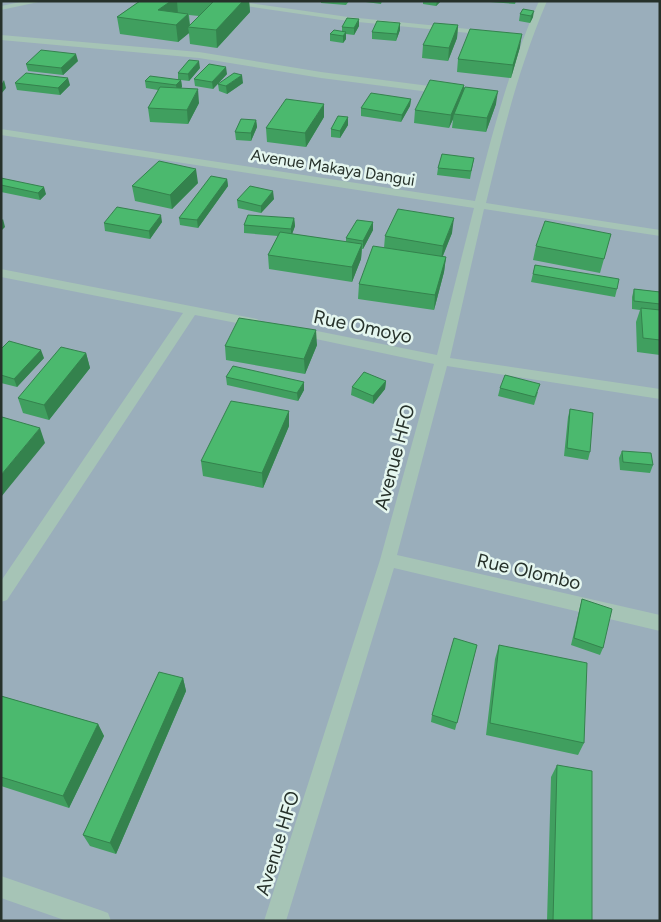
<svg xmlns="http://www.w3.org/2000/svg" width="661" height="922" viewBox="0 0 661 922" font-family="Figtree,sans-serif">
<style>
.green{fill:#9aaebb}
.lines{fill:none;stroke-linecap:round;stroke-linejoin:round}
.minor{fill:#a6c4b6;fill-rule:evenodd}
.wall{fill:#409f5f;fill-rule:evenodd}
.shaded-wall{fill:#34824d}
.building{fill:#4bb96e;stroke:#34824d}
.labels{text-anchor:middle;stroke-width:5;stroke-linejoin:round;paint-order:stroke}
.far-street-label{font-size:16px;fill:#26312a;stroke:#e4f6ef}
.street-label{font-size:19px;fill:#26312a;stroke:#e4f6ef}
</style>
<rect width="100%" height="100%" fill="#d8eee5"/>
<!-- green -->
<path class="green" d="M1,1H660V921H1Z"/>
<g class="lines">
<!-- minor -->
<path class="minor" d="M25,1H43L1,10V6Z
M211,1H234L348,17L489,31L493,33L489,35L348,21Z
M539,1H547C518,69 503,132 486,203L660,230V236L484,209L450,358L660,389V399L447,366L397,555L660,615V631L394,568L286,921H264L380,560L434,364L297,335L291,331L297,327L437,355L474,208L1,135V129L475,201C493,131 509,68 539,1Z
M1,35L199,52L321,72L445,88L450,91L445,94L321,78L199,58L1,40Z
M1,269L257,319L263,323L257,327L195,315L7,600L1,602V581L183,313L1,277Z
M1,876L100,910L108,913L111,921H67L1,898Z"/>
</g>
<!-- wall -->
<path class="wall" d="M140,1H249L250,12L217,48L190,44L189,33L178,42L120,34L117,17ZM189,15L199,16L190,25Z
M321,1H349L346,5L321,3Z
M358,1H382L381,4Z
M423,1H441L436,6L423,4Z
M491,1H516L515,4L490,2Z
M523,9L533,17L530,23L519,21L520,14Z
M400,23V30L396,41L372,39V32Z
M458,25L457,38L448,61L422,58L423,45Z
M359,26L354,35L346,34V39L343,43L330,41V34L342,32V27Z
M520,47L511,78L457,72L458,59Z
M78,61L63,75L28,71L26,64Z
M200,68L189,81L181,80L182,87L181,88L199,103L188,124L150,122L148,108L158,90L146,88L145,81L178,80V73Z
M227,74L213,89L195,86L194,79Z
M15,83L70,85L60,95L17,90Z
M243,83L227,94L219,91L218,84Z
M464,85V91L496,104L486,132L452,128L453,119L449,128L414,123L415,110Z
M411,99L410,106L401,122L361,116V108Z
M324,117L306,147L267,142L266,128Z
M348,117V125L340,138L331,137V129Z
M256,120L257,127L251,141L236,140L235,132Z
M474,158L470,179L437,175L438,168Z
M1,178L46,194L40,200L1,192Z
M227,179L228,186L198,228L180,225L179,218Z
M198,183L172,209L135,201L132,186Z
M274,199L261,213L238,208L237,200Z
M294,218L295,226L292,234L346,242V238L373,222V230L363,249H362L361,259L352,282L269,269L268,255L278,236L244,233V225Z
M162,222L150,239L105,231L104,223Z
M452,233L443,256L446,257L444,272L434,310L358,299L359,284L384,248L385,236Z
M611,234L600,273L533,260L536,246Z
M535,265L617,289L615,297L531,282Z
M634,289L660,292V355L637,352L636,322L640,310L632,309V297Z
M317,345L305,374L226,360L225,346Z
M1,349L44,358L17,387L1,383Z
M86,353L90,368L49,420L23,413L18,398Z
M226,377L304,390L298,401L227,385Z
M386,381L385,389L373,404L351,395L352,387Z
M500,388L538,392L534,405L498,396Z
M570,409L590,452L588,460L564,456L568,417Z
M289,411V426L263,488L203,476L201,461Z
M622,451L653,465L650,473L620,470L619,458Z
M582,599L603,648L600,655L571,645L580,607Z
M499,645L584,743L578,755L486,735L495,659Z
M475,653L455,730L431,722L432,715Z
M183,678L186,691L116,854L90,846L83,835Z
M1,696L98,724L104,736L69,808L1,786Z
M557,765L592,921H547L551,777Z"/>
<!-- shaded-wall -->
<path class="shaded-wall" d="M171,1H177L178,14L158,10Z
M243,1H249L250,12L217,48L216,30Z
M437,1H441L436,6Z
M534,11L533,17L530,23L531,16Z
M188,14L190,27H188L189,33L178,42L176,25Z
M359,19V26L354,35V28Z
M400,23V30L396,41L397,34Z
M458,25L457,38L448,61L449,48Z
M346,32V39L343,43V36Z
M522,34L520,47L511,78L513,65Z
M76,54L78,61L63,75L61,68Z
M199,61L200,68L189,81L188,74Z
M226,67L227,74L213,89L212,82Z
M242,75L243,83L227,94L226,86Z
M68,78L70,85L60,95L58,88Z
M4,80L6,88L1,94V85Z
M181,80L182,87L177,92L176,85Z
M464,85L463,98L454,114L453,119L449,128L451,115Z
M198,89L199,103L188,124L187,110Z
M498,91L496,104L486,132L487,118Z
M411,99L410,106L401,122L402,115Z
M324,104V117L306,147L305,133Z
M348,117V125L340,138V131Z
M256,120L257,127L251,141V133Z
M196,169L198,183L172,209L170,195Z
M227,179L228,186L198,228L197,220Z
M44,187L46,194L40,200L38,193Z
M273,191L274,199L261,213V206Z
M161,215L162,222L150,239L149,231Z
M294,218L295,226L291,237V229Z
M454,218L452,233L441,260L443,246Z
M3,219L5,227L1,231V221Z
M373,222V230L363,249V241Z
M362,244L361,259L352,282V267Z
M446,257L444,272L434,310L435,295Z
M316,330L317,345L305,374L304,359Z
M41,350L44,358L17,387L14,379Z
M86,353L90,368L49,420L44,405Z
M386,381L385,389L373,404V396Z
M304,382V390L298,401L297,393Z
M289,411V426L263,488L262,473Z
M40,428L45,443L1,497V475Z
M183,678L186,691L116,854L110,843Z
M98,724L104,736L69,808L63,796Z"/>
<!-- building -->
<path class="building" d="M140,1H171L158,10L188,14L176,25L117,17Z
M208,1H243L216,30L188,27L213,2Z
M523,9L534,11L531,16L520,14Z
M347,18L359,19L354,28L342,27Z
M377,21L400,23L397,34L372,32Z
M434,23L458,25L449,48L423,45Z
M470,29L522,34L513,65L458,59Z
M334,30L346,32L343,36L330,34Z
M41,50L76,54L61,68L26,64Z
M189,60L199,61L188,74L178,73Z
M209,64L226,67L212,82L194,79Z
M26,73L68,78L58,88L15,83Z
M234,73L242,75L226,86L218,84Z
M150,76L181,80L176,85L145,81Z
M430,80L464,85L451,115L415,110Z
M160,87L198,89L187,110L148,108Z
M465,87L498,91L487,118L454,114Z
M371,93L411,99L402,115L361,108Z
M286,99L324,104L305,133L266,128Z
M338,116L348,117L340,131L331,129Z
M241,119L256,120L251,133L235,132Z
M442,154L474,158L471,171L438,168Z
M159,161L196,169L170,195L132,186Z
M211,176L227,179L197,220L179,218Z
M1,178L44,187L38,193L1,185Z
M250,186L273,191L261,206L237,200Z
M117,207L161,215L149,231L104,223Z
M398,209L454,218L443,246L385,236Z
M248,215L294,218L291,229L244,225Z
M357,220L373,222L363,241L346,238Z
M545,221L611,234L604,259L536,246Z
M280,232L362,244L352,267L268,255Z
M373,246L446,257L435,295L359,284Z
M535,265L619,279L617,289L533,274Z
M634,289L660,292V304L634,301Z
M641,308L660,310V340L643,338Z
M239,318L316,330L304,359L225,346Z
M9,341L41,350L14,379L1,375V349Z
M61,347L86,353L44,405L18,398Z
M233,366L304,382L297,393L226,377Z
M364,372L386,381L373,396L352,387Z
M505,375L540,384L535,397L500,388Z
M231,401L289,411L262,473L201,461Z
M570,409L593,413L590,452L567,448Z
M2,417L40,428L1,475V418Z
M622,451L651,453L653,465L623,462Z
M582,599L612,609L603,648L574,638Z
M454,638L477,645L457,723L432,715Z
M499,645L587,663L584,743L490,723Z
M159,672L183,678L110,843L83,835Z
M1,696L98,724L63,796L1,777Z
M557,765L592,771V921H553Z"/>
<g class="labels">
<!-- far-street labels -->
<g class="far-street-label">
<text transform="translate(333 167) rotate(9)" y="6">Avenue Makaya Dangui</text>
</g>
<!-- street labels -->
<g class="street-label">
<text transform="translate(363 326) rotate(12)" y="7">Rue Omoyo</text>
<text transform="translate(394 457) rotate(-75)" y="7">Avenue HFO</text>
<text transform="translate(529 571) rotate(13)" y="7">Rue Olombo</text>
<text transform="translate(277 843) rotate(-73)" y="7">Avenue HFO</text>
</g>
</g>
<!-- border -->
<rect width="661" height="922" fill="none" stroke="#26312a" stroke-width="5"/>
</svg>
